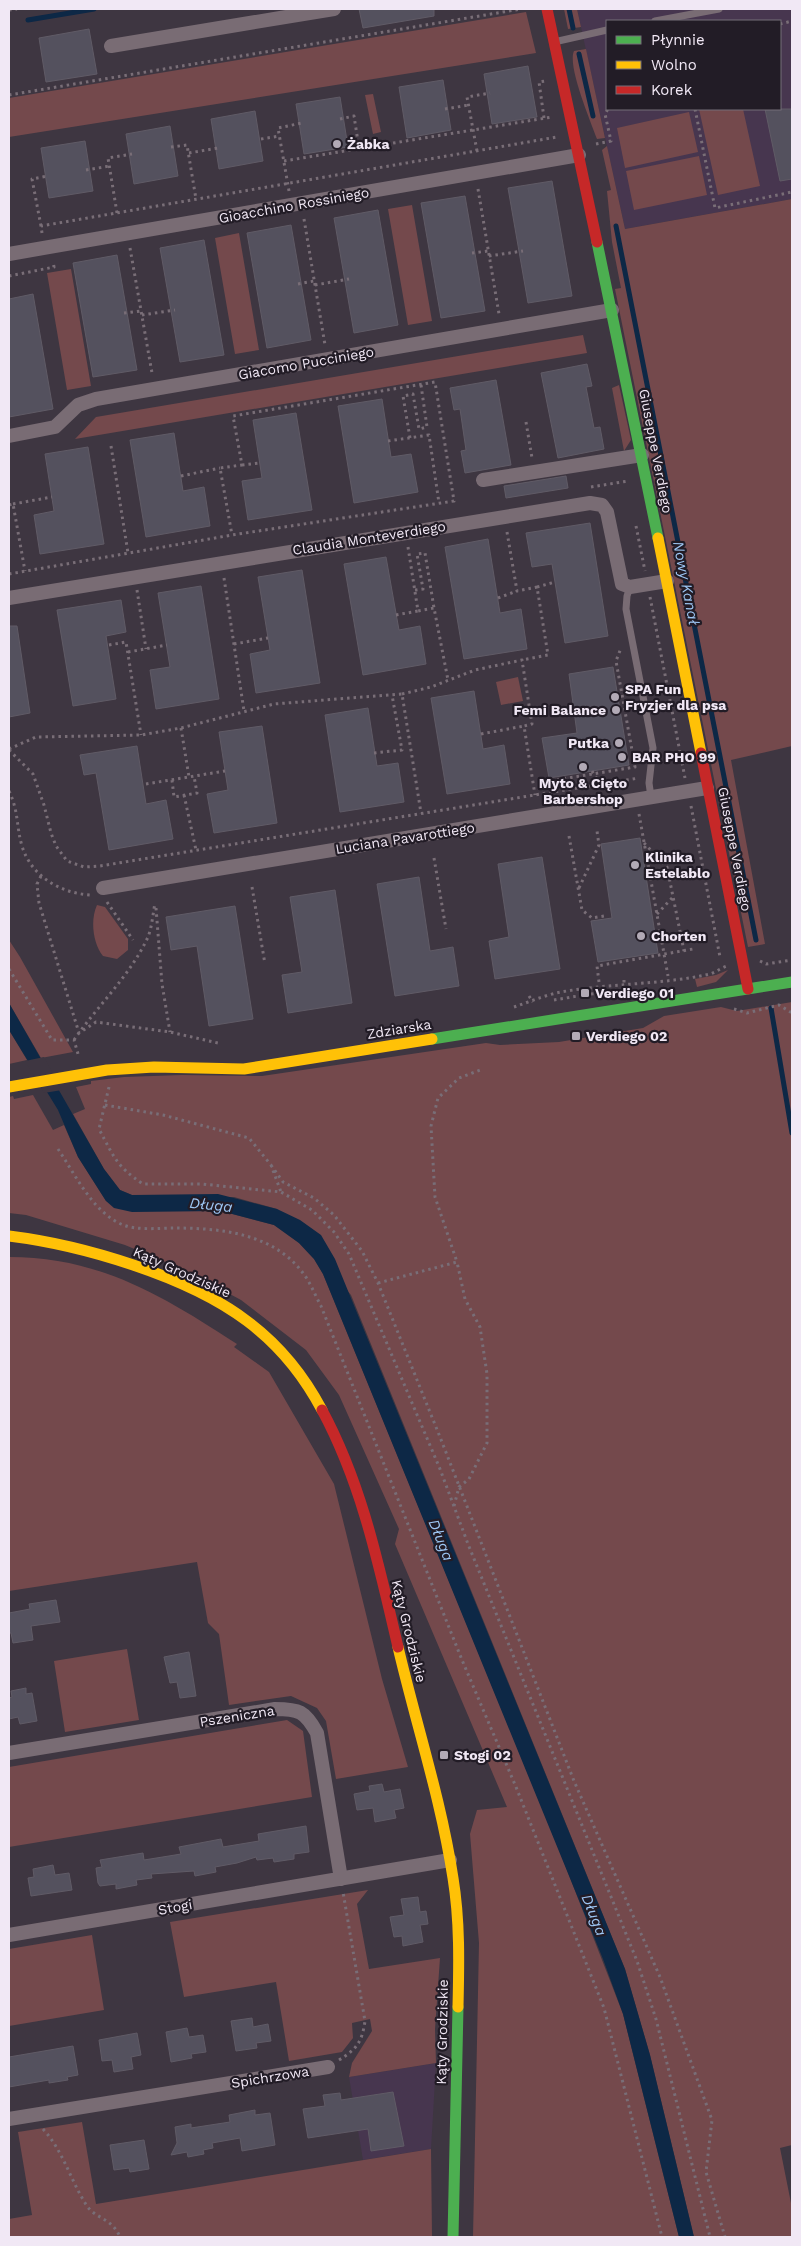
<svg xmlns="http://www.w3.org/2000/svg" width="801" height="2246" viewBox="0 0 801 2246" font-family="'Work Sans',sans-serif">
<style>
.built{fill:#47364f;fill-rule:evenodd}
.green{fill:#74494c}
.water{fill:#0d2846}
.pier{fill:#3e3641}
.lines{fill:none;stroke-linecap:round;stroke-linejoin:round}
.stream{stroke:#0d2846;stroke-width:5}
.building{fill:#54515e;stroke:#605b66}
.path{stroke:#796e77;stroke-width:3;stroke-dasharray:2.5 4;stroke-linecap:butt}
.lane{stroke:#796c74;stroke-width:7}
.street{stroke:#796c74;stroke-width:14}
.fast{stroke:#4caf50;stroke-width:11}
.slow{stroke:#ffc107;stroke-width:11}
.jam{stroke:#c62828;stroke-width:11}
.poi-dot{fill:#b2aab6;stroke:#221c26;stroke-width:2}
.labels{text-anchor:middle;stroke-width:4.5;stroke-linejoin:round;paint-order:stroke}
.poi-label{font-size:14px;font-weight:bold;fill:#f1e8f5;stroke:#221c26;text-anchor:start}
.street-label{font-size:14px;fill:#f1e8f5;stroke:#221c26}
.water-label{font-size:15px;font-style:italic;fill:#9dc6f4;stroke:#221c26}
</style>
<rect width="100%" height="100%" fill="#3e3641"/>
<!-- built -->
<path class="built" d="M577,9H792V199L625,229ZM607,21H780V109H607Z
M436,2063L431,2149L363,2160L349,2077Z"/>
<!-- green -->
<path class="green" d="M564,9H577L581,27L568,29Z
M526,12L536,53L9,137V98Z
M586,49L605,138L597,139C591,122 567,66 574,51Z
M373,94L381,132L373,134L365,95Z
M699,109H743L760,186L718,195Z
M689,112L698,152L625,168L617,128Z
M607,146L625,229L792,199V746L731,760L765,944L748,947L615,289L621,288L612,242L607,191L611,190L602,150Z
M699,156L707,195L634,210L626,171Z
M412,205L432,321L408,325L388,209Z
M239,233L259,350L235,354L215,238Z
M71,269L91,386L67,390L47,273Z
M583,335L587,353L75,439L96,417Z
M619,385L631,440L624,451L612,388Z
M518,677L523,701L501,705L496,682Z
M97,905L105,907L128,939V950L117,959L103,956C93,944 90,920 97,905Z
M9,940L20,957L73,1052L41,1058L9,1003Z
M728,970L716,982L697,987L695,979L716,975Z
M792,1002V2145L780,2148L792,2208V2237H694L650,2055L625,1969L351,1295L277,1209L234,1197H148L132,1195L120,1190L104,1169L73,1114L85,1109L76,1087L91,1084V1081L124,1077L182,1075L262,1076L486,1043L500,1045L559,1042L643,1028L664,1016L721,1007L737,1011Z
M9,1030L27,1060L9,1064Z
M33,1095L53,1130L64,1125L78,1157L106,1201L221,1211L274,1225L299,1243L314,1259L323,1274L558,1847L623,2014L679,2237H473L479,1943L470,1834L477,1810L507,1807L395,1544L399,1529L339,1395L306,1350L241,1300L187,1271L125,1245L26,1215L9,1213V1097L13,1096L14,1099Z
M9,1257C100,1257 163,1296 237,1344L234,1347L269,1372L334,1484L382,1679L408,1767L336,1779L326,1721L317,1708L291,1696L229,1705L219,1634L208,1623L197,1562L9,1591Z
M127,1649L139,1720L65,1732L54,1661Z
M287,1720L303,1731L312,1797L9,1847V1767Z
M368,1890L357,1904L369,1969L440,1958L435,2029L436,2063L349,2077L352,2063L372,2031L370,2019L352,2023L353,2038L342,2052L289,2061L276,1982L184,1997L170,1922Z
M92,1935L104,2010L9,2026V1949Z
M82,2122L96,2204L431,2149L432,2237H9V2219L32,2215L18,2132Z"/>
<!-- water -->
<path class="water" d="M9,1003L104,1169L120,1190L132,1195L218,1194L277,1209L300,1220L321,1235L335,1259L625,1969L650,2055L694,2237H679L623,2014L603,1959L323,1274L314,1259L299,1243L274,1225L221,1211L132,1212L114,1208L106,1201L78,1157L58,1110L9,1030Z"/>
<!-- pier -->
<path class="pier" d="M44,1057L62,1090L44,1093L25,1061Z"/>
<g class="lines">
<!-- stream -->
<path class="stream" d="M569,9L573,28
M28,20L94,9
M579,54L593,116
M616,226L756,940
M771,1008L792,1133"/>
</g>
<!-- building -->
<path class="building" d="M359,9H434V16L363,28Z
M89,29L97,74L46,82L39,38Z
M528,66L537,117L492,124L484,74Z
M443,80L451,130L407,138L399,87Z
M340,97L348,147L304,154L296,104Z
M765,109H792V179L780,181Z
M255,111L263,161L219,169L211,119Z
M170,126L178,176L134,184L126,134Z
M85,141L93,191L49,198L41,148Z
M552,181L572,296L528,303L508,188Z
M465,196L485,311L441,318L421,203Z
M378,210L398,325L354,333L334,218Z
M291,225L311,340L267,348L247,233Z
M204,240L224,355L180,362L160,248Z
M117,255L137,370L93,377L73,263Z
M33,294L53,409L9,417V299Z
M587,364L592,386L586,387L594,428L600,427L604,449L558,458L541,373Z
M496,380L511,465L465,473L461,451L466,450L460,409L454,410L450,388Z
M382,399L391,457L411,454L418,492L354,503L338,406Z
M296,413L312,510L248,520L242,481L262,478L253,420Z
M174,433L183,491L204,487L210,526L146,537L130,440Z
M88,447L104,544L40,554L34,515L54,511L45,454Z
M566,476L568,488L506,498L504,486Z
M590,523L608,636L565,643L552,564L532,567L526,533Z
M488,539L500,613L521,609L527,649L464,659L445,547Z
M386,557L399,630L420,626L426,664L363,675L344,564Z
M302,570L320,683L256,693L250,654L270,650L258,577Z
M201,586L219,699L156,709L150,670L170,667L158,593Z
M121,600L126,632L106,636L116,699L73,706L57,610Z
M9,626H17L30,713L9,717Z
M613,667L629,765L549,778L542,738L577,733L569,674Z
M474,691L483,749L504,745L510,784L447,794L431,698Z
M368,708L377,766L398,763L404,802L340,812L325,715Z
M262,726L277,823L214,833L207,794L228,790L219,732Z
M137,746L146,804L166,800L173,839L109,850L96,773L84,775L80,755Z
M640,838L658,953L598,962L591,921L612,918L601,844Z
M542,857L560,969L495,979L489,941L509,937L498,864Z
M419,877L430,951L453,947L459,986L395,996L377,884Z
M335,890L352,1003L288,1013L282,975L302,972L290,897Z
M235,906L253,1019L209,1026L197,946L171,950L166,917Z
M56,1600L60,1622L31,1626L33,1640L13,1643L11,1633H9V1613L30,1609L29,1604Z
M189,1652L196,1696L180,1698L177,1682L170,1683L164,1657Z
M26,1688V1694L32,1693L37,1721L20,1724L18,1717L9,1719V1698L12,1697L11,1691Z
M382,1784L384,1792L400,1789L404,1808L394,1810L396,1818L375,1822L373,1808L357,1810L354,1794L370,1791L369,1786Z
M306,1826L309,1852L294,1854V1859L274,1862L273,1858L257,1860L256,1857L237,1863L215,1867L216,1872L195,1876L194,1871L151,1874L152,1878L136,1880L137,1885L116,1889V1884L100,1886L98,1883L96,1868L102,1867L100,1860L143,1853L144,1860L175,1855L181,1854L179,1847L221,1839L223,1847L259,1841L258,1834Z
M53,1865L55,1875L69,1873L72,1890L31,1896L28,1878L34,1877L33,1869Z
M418,1897L420,1912L426,1911L428,1924L420,1925L423,1942L403,1946L402,1936L394,1937L390,1917L404,1915L401,1899Z
M252,2018L253,2027L268,2024L271,2041L256,2043L257,2048L236,2051L231,2021Z
M187,2028L189,2037L203,2035L206,2052L191,2054L192,2058L171,2062L166,2032Z
M137,2033L141,2055L131,2057L133,2069L114,2072L112,2060L102,2061L99,2040Z
M73,2046L78,2075L67,2077L68,2080L49,2083V2080L9,2087V2057Z
M393,2092L404,2146L371,2151L368,2129L308,2138L303,2109L325,2106L323,2095L340,2093L341,2100Z
M255,2110V2115L270,2113L275,2145L242,2151L240,2138L212,2143L213,2148L203,2150L204,2154L188,2157L187,2152L171,2155L177,2143L175,2127L191,2124V2128L230,2122L229,2115Z
M144,2140L149,2169L130,2172L129,2168L114,2170L110,2145Z"/>
<g class="lines">
<!-- path -->
<path class="path" d="M9,10L17,9
M780,24L792,21
M9,95L521,9
M445,109L469,105
M695,109L715,208L792,192
M544,118L539,82L545,81
M340,119L354,116L359,148
M261,139L280,136
M596,144L611,141L605,114L608,109
M171,147L187,145L196,199
M477,151L467,97L490,93
M189,153L218,148
M284,161L552,117
M86,170L110,166
M478,189L499,314
M289,191L278,128L302,123
M117,213L108,158L132,154
M304,219L325,345
M41,226L32,179L48,176
M42,233L41,226L557,137
M130,248L152,373
M472,253L488,251
M489,256L523,251
M9,276L54,267L53,261
M298,284L314,281
M315,285L349,279
M124,313L141,311
M142,315L175,310
M526,422L532,458
M410,438L403,396L413,394L419,429L427,427L421,385
M388,441L429,435L439,503
M111,446L128,553
M242,465L260,463
M181,476L220,468
M591,487L628,481
M13,504L52,497
M9,505L13,504L25,571
M636,526L645,571
M507,532L517,591L537,587L548,655L522,660
M408,547L418,611L434,608L448,680
M9,574L232,535L454,501L435,382L233,416L242,465L220,468L232,535
M224,578L244,711
M537,587L555,582
M137,590L146,649
M415,590L423,589L417,554L425,553L434,608
M650,597L685,778
M498,598L517,591
M396,615L418,611
M234,644L268,638
M109,645L126,642L141,735
M128,652L167,645
M402,694L431,687L475,670L522,660L532,724L524,726L535,795
M181,728L189,777
M481,734L524,726
M9,749L36,737L141,735L181,728L274,704L402,694L421,813
M9,750L33,774L44,805L51,833L56,846L67,861L84,867L100,866L639,778
M374,753L402,750L392,695
M592,771L601,785
M172,780L174,797L197,793L194,776
M146,784L225,771
M9,791C19,812 16,826 22,846C31,876 60,893 90,895
M552,793L550,781L635,767L616,661L621,648
M184,795L196,850
M691,806L720,957
M639,814L668,976
M569,836L582,910L592,918L604,916
M644,843L667,867L684,951
M434,858L446,929
M41,876L37,884L39,903L79,1033L96,1022L170,1032L218,1043
M252,887L265,964
M579,888L599,845L597,831
M107,902L133,940
M156,908L162,984L170,1032
M657,914L673,897
M760,961L766,964L792,960
M9,969L52,1040H74L78,1054
M624,980V992
M599,982L597,966L693,949
M591,994L605,992
M529,996L533,1002
M554,1000L578,996
M514,1007C529,1002 545,995 561,992C611,983 661,985 710,974C716,972 721,968 727,966
M734,1009L747,1013L779,1005L792,1013
M74,1040C98,1005 130,976 148,937C152,927 153,913 155,903
M109,1087L99,1129C114,1157 116,1166 143,1184H202L281,1192L312,1210L334,1232L349,1254L440,1469L468,1544L637,1961L656,2019L710,2237
M105,1105L163,1115L249,1138L271,1165L281,1192
M58,1149C75,1174 92,1211 121,1224C136,1231 158,1228 174,1228C220,1228 273,1233 303,1273C310,1282 315,1295 321,1306L462,1660L516,1787L604,2008L662,2237
M271,1165L283,1182L314,1198L334,1215L362,1251L378,1283L440,1437L574,1781L660,1977L712,2120L706,2172L725,2237
M378,1283L457,1262L435,1197L431,1126L438,1098L459,1078L483,1069
M454,1506L459,1487L469,1479L487,1443V1374L480,1327L465,1299L457,1262
M339,2060C357,2049 362,2042 365,2021L343,1892
M43,2129C64,2152 70,2180 87,2206C96,2219 112,2218 120,2237"/>
<!-- lane -->
<path class="lane" d="M655,21L719,9
M554,42L607,30
M630,587L627,596L626,609L653,748L649,783L651,797"/>
<!-- street -->
<path class="street" d="M111,46L334,9
M9,254L579,155
M9,436L55,427L78,405L96,399L612,310
M483,480L642,455
M9,598L590,503L602,505L607,512L622,584L630,587L667,581
M103,888L707,788
M9,1753L275,1709C299,1709 305,1711 317,1733L341,1879
M9,1935L450,1860
M9,2119L328,2067"/>
<!-- fast -->
<path class="fast" d="M597,242L658,538
M432,1039L792,982
M453,2237L458,2007"/>
<!-- slow -->
<path class="slow" d="M658,538L701,753
M9,1087L107,1070L154,1067L244,1069L432,1039
M9,1236C82,1245 188,1276 247,1321C278,1344 304,1376 322,1410
M398,1647C416,1724 441,1799 453,1878C460,1921 459,1964 458,2007"/>
<!-- jam -->
<path class="jam" d="M547,9L597,242
M701,753L748,989
M322,1410C362,1484 379,1566 398,1647"/>
</g>
<!-- markers -->
<g class="poi-dot">
<circle cx="337" cy="144" r="5"/>
<circle cx="615" cy="697" r="5"/>
<circle cx="616" cy="710" r="5"/>
<circle cx="619" cy="743" r="5"/>
<circle cx="622" cy="757" r="5"/>
<circle cx="583" cy="767" r="5"/>
<circle cx="635" cy="865" r="5"/>
<circle cx="641" cy="936" r="5"/>
<rect x="580" y="988" width="10" height="10" rx="2.5"/>
<rect x="571" y="1031" width="10" height="10" rx="2.5"/>
<rect x="439" y="1750" width="10" height="10" rx="2.5"/>
</g>
<g class="labels">
<!-- poi labels -->
<g class="poi-label">
<text x="347" y="149">Żabka</text>
<text x="625" y="694">SPA Fun<tspan x="625" dy="16">Fryzjer dla psa</tspan></text>
<text x="606" y="715" text-anchor="end">Femi Balance</text>
<text x="609" y="748" text-anchor="end">Putka</text>
<text x="632" y="762">BAR PHO 99</text>
<text x="583" y="788" text-anchor="middle">Myto &amp; Cięto<tspan x="583" dy="16">Barbershop</tspan></text>
<text x="645" y="862">Klinika<tspan x="645" dy="16">Estelablo</tspan></text>
<text x="651" y="941">Chorten</text>
<text x="595" y="998">Verdiego 01</text>
<text x="586" y="1041">Verdiego 02</text>
<text x="454" y="1760">Stogi 02</text>
</g>
<!-- street labels -->
<g class="street-label">
<text transform="translate(294 205) rotate(-10)" y="5">Gioacchino Rossiniego</text>
<text transform="translate(306 363) rotate(-10)" y="5">Giacomo Pucciniego</text>
<text transform="translate(656 451) rotate(79)" y="5">Giuseppe Verdiego</text>
<text transform="translate(369 538) rotate(-9)" y="5">Claudia Monteverdiego</text>
<text transform="translate(405 838) rotate(-9)" y="5">Luciana Pavarottiego</text>
<text transform="translate(735 849) rotate(79)" y="5">Giuseppe Verdiego</text>
<text transform="translate(399 1029) rotate(-9)" y="5">Zdziarska</text>
<text transform="translate(182 1272) rotate(24)" y="5">Kąty Grodziskie</text>
<text transform="translate(409 1631) rotate(76)" y="5">Kąty Grodziskie</text>
<text transform="translate(237 1716) rotate(-9)" y="5">Pszeniczna</text>
<text transform="translate(175 1907) rotate(-10)" y="5">Stogi</text>
<text transform="translate(442 2032) rotate(-89)" y="5">Kąty Grodziskie</text>
<text transform="translate(270 2077) rotate(-9)" y="5">Spichrzowa</text>
</g>
<!-- water labels -->
<g class="water-label">
<text transform="translate(686 583) rotate(79)" y="5">Nowy Kanał</text>
<text transform="translate(211 1205) rotate(6)" y="5">Długa</text>
<text transform="translate(441 1540) rotate(68)" y="5">Długa</text>
<text transform="translate(594 1915) rotate(68)" y="5">Długa</text>
</g>
</g>
<!-- border -->
<rect width="801" height="2246" fill="none" stroke="#f1e8f5" stroke-width="20"/>
<!-- legend -->
<rect x="606" y="20" width="175" height="90" fill="#221c26" stroke="#756e79"/>
<rect x="616" y="36" width="25" height="8" fill="#4caf50" stroke="#756e79"/>
<text x="651" y="45" font-size="15" fill="#f1e8f5">Płynnie</text>
<rect x="616" y="61" width="25" height="8" fill="#ffc107" stroke="#756e79"/>
<text x="651" y="70" font-size="15" fill="#f1e8f5">Wolno</text>
<rect x="616" y="86" width="25" height="8" fill="#c62828" stroke="#756e79"/>
<text x="651" y="95" font-size="15" fill="#f1e8f5">Korek</text>
</svg>
